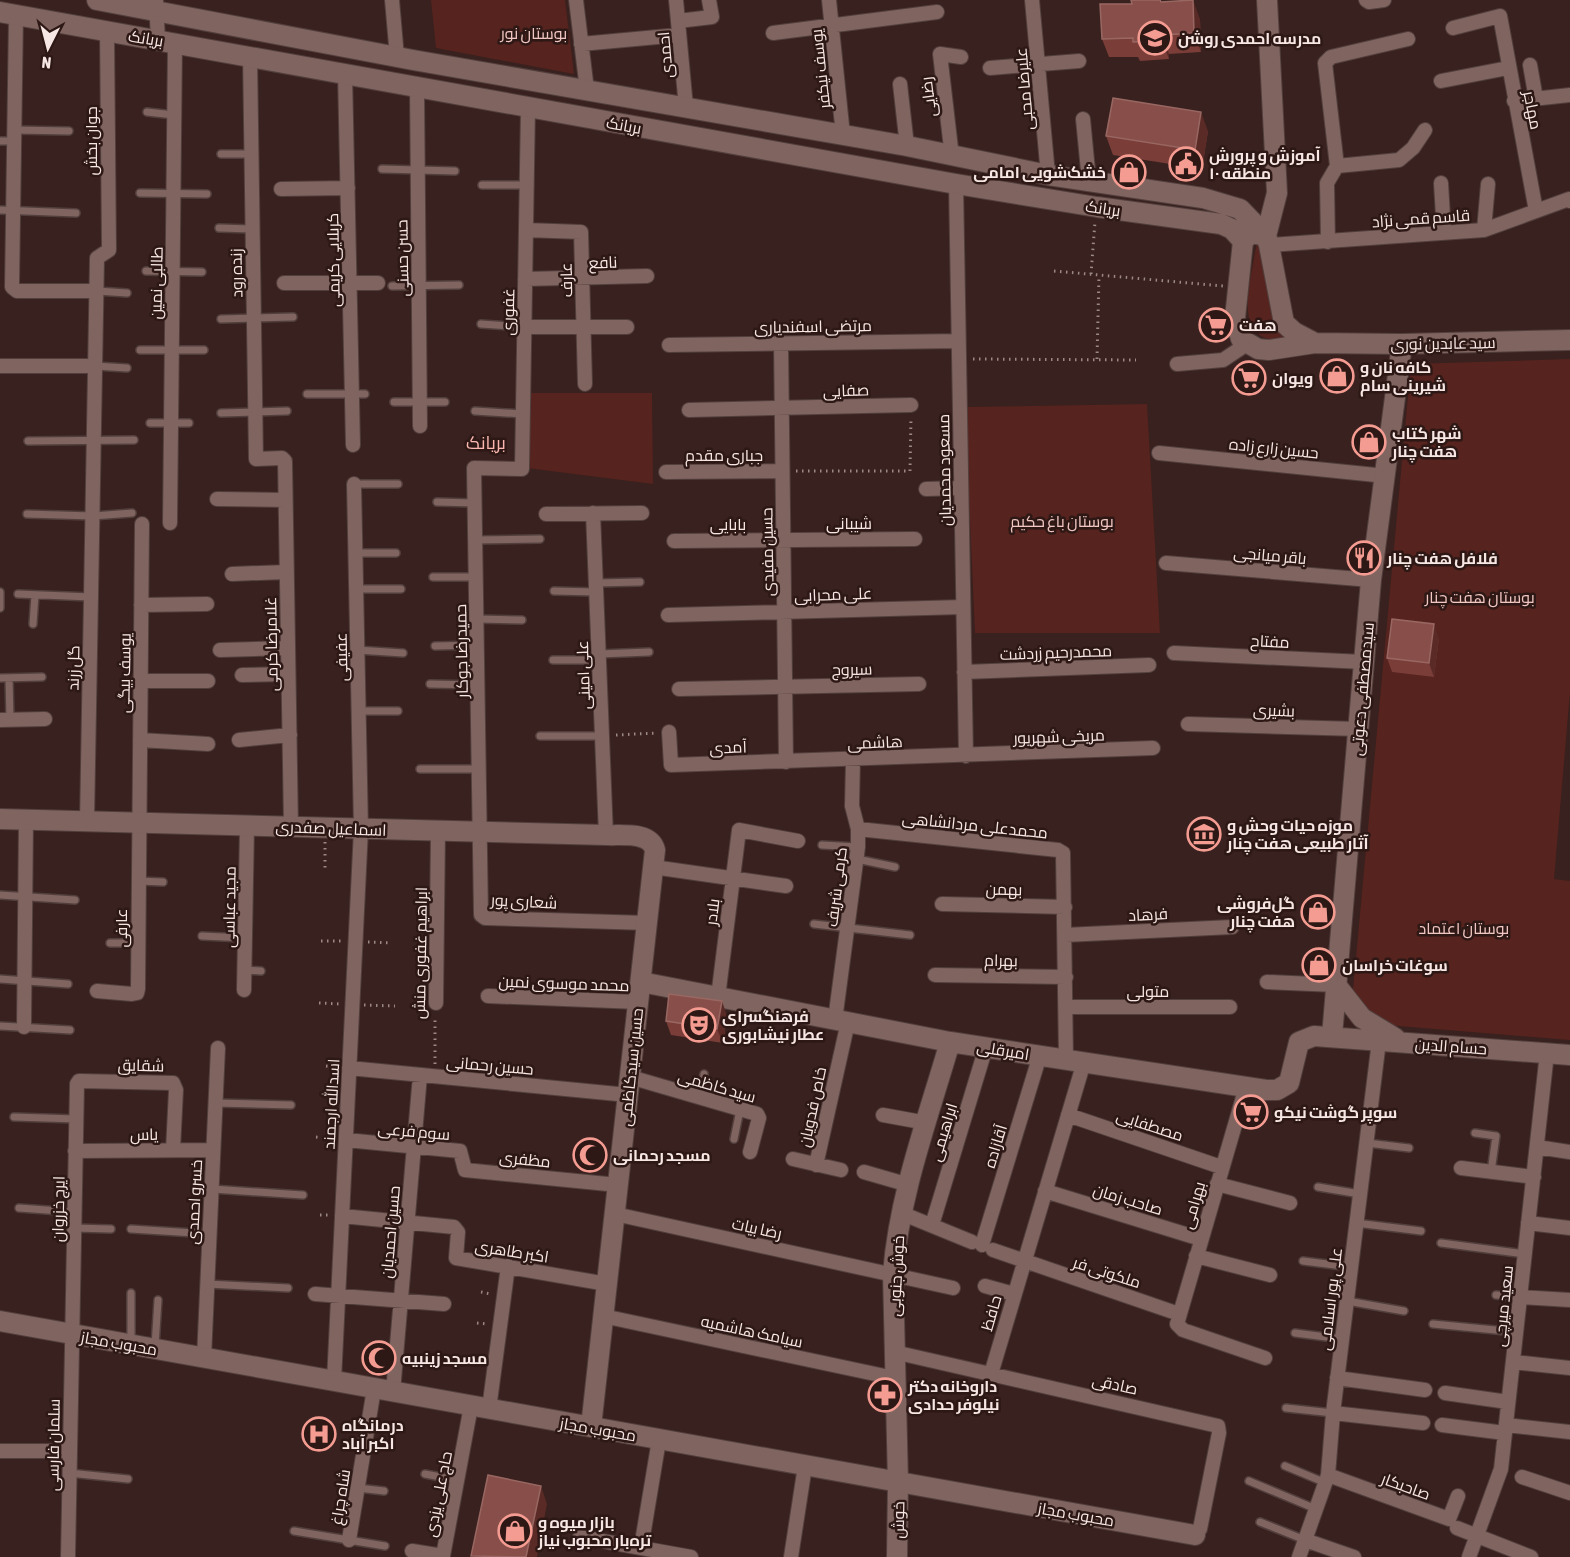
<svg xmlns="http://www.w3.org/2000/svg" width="1570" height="1557" viewBox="0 0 1570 1557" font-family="'Asap Condensed',Cairo,sans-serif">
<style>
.green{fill:#56231e}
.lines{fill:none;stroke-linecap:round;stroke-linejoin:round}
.lane-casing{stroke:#523f3d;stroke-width:10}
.street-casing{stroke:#523f3d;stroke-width:16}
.secondary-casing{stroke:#523f3d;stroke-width:22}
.path{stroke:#9c8986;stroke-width:3;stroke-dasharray:1.5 4.5;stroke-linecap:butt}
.lane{stroke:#7f6460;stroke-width:7}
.street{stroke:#7f6460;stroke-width:14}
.secondary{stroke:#7f6460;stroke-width:20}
.wall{fill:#7a3d38}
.shaded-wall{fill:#5a2a26}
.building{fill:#884f4a;stroke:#996762;stroke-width:1.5}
.labels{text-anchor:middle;stroke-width:5;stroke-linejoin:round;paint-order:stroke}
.park-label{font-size:16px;fill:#f2c7c2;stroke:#2d1815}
.street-label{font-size:16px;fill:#f7e7e4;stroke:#2d1815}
.poi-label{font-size:16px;font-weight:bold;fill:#f7e7e4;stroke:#2d1815;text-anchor:start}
.neighbourhood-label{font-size:18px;fill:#fcb8b0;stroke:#2d1815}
</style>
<rect width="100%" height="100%" fill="#38211e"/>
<!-- green -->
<path class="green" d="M431,0H565L574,74L436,48Z
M1262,243L1274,320L1294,340C1230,348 1249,291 1255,252L1257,244Z
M1570,359V692L1554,879L1570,881V1040L1350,1022L1411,364Z
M529,393H652L653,484L527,468Z
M1147,404L1160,633H975L965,407Z"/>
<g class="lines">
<!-- lane casing -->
<g class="lane-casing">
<path id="lane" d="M147,112L174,115
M15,130L69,131
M0,141H15
M221,154H251
M382,169L455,171
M482,185H526
M140,193L207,194
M0,210L76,213
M219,228L252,229
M146,271L202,272
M392,286L459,285
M97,291L127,293
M221,319L293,317
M481,324L524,327
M140,350H204
M95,366L127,368
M307,394H365
M394,402H445
M475,411L523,414
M221,413L287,411
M150,423H189
M28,441L134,440
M354,484H398
M437,502L474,503
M27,514L93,516L132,513
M475,540L540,539
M355,553H396
M433,577H476
M596,583L640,582
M356,589H401
M554,591L596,592
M0,592V608
M18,594L91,597
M477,619L522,620
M33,624L35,595
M435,646L477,645
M357,650L403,653
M599,654L649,652
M553,660H599
M0,678L42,677
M9,678L10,720
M430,684L478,685
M359,711H398
M540,736H602
M420,769H480
M822,845L858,847
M857,859L895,867
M139,881L163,882
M0,895L75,900
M814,924L910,935
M202,936L245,938
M110,943H137
M244,970L261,971
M0,979L68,984
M0,1026L70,1030
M700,1098L704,1074
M216,1103L291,1105
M14,1117L76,1119
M1475,1133L1496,1136L1491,1172
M734,1139L740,1110
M1367,1143L1409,1148
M1318,1187L1360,1194
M212,1189L303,1195
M19,1208L74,1212
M1356,1223L1421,1231
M74,1228L111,1229
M131,1229L210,1234
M1441,1243L1525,1254
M1303,1261L1351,1267
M207,1284L288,1288
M1496,1295L1520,1297
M1347,1301L1404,1311
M1433,1324L1516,1332
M1295,1333L1342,1339
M131,1342V1293
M155,1346L158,1300
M1286,1408L1333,1413
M1285,1466L1326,1483
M69,1473L128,1479
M425,1474L457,1480
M1249,1481L1316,1509
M358,1488L384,1491
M1260,1522L1305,1540
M294,1531L385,1546"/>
</g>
<!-- street casing -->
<g class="street-casing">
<path id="street" d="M156,0L158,40
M392,0L397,57
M576,0L587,90
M676,0L686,107
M829,0L843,135
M1032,0L1048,175
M1366,0L1369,2L1384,0
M16,15L12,287L17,291H97
M678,21L712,17L709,0
M1453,28L1500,16L1536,211
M773,33L937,12
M581,44L679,35
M250,56L256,459L282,458L285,461L291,827
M1530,65L1536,99
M990,68L1079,61
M345,74L353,445
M1441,81L1508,68
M900,84L907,146
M417,89L420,426
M1514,101L1570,95
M528,107L522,469L474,468L481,915L485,918L647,923
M1083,119L1089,181
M952,157L940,54L961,57
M1337,166L1399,160L1413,148L1425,130
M1441,183L1444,233
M956,184L966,756
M281,189L348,188
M526,230L581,232L585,384
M1484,230L1488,184
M1328,242L1327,183L1337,166L1325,63L1331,57L1408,39
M1269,245L1484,230L1569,199L1570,201
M525,279L647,276
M284,283H378
M524,327H627
M781,343L786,762
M669,345L958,341
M1177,364L1223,360L1247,344
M0,366H95
M689,410L911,405
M1159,453L1386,476
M666,472L782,471
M926,489L961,488
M217,499L285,500
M593,513L606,835
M546,514L642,513
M170,523L175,43
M674,541L915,539
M1166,563L1371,580
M232,574L286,572
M141,605L207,604
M668,615L963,607
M220,650L288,648
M1174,653L1364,662
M964,672L1149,665
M242,675L288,674
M140,681H208
M679,689L919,684
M0,720L45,719
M1188,724L1358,729
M669,732L671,765L1153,748
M140,740L208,744
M239,740L290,735
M87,822L97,258L109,250L107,32
M858,829L1058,850L1063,853L1066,1059
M653,867L786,886
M942,904L1065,907
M1065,935L1232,927
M935,975L1066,977
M1267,982L1336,985
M244,990L247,826
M97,991L132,994L137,993L138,989L142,524
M488,996L638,1002
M718,997L739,830L798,841
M436,1003L438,831
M1066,1007H1230
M835,1020L858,847V829L852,806L853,760
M24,1027L26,820
M349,1068L628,1095
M630,1077L757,1114L759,1118L750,1152
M1246,1087L1177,1324L1183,1330L1265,1358
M883,1115L927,1123
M1068,1115L1221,1167
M346,1140L460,1151L465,1170L618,1185
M1537,1147L1570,1152
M75,1151L213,1150
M793,1159L841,1170
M816,1165L848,1022
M1461,1168L1534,1177
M864,1172L909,1185
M1217,1184L1290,1203
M1045,1191L1201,1239
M901,1213L972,1242
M615,1214L953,1288
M342,1216L454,1227L458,1232L456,1258L607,1284
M1528,1223L1570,1228
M932,1225L986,1047
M982,1245L1040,1055
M993,1250L1179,1314
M1196,1256L1270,1275
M985,1286L1014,1294
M315,1294L444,1304
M1520,1297L1570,1300
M603,1316L894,1378
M894,1352L1218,1426L1219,1433L1200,1529L1195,1535
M204,1358L218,1048
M1513,1362L1570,1368
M991,1374L1084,1062
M1337,1378L1425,1390
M334,1381L361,829L354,484
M393,1392L420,1075
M1445,1393L1508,1402
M489,1409L508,1266
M1333,1413L1423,1423
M1442,1425L1505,1433
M1506,1425L1570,1432
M0,1451H70
M1328,1475L1449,1519L1458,1496
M1522,1477L1570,1493
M1457,1528L1531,1557
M580,1537L691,1557
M349,1540L374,1389
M1305,1540L1354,1557
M641,1548L659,1440
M412,1551L443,1556L471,1406
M68,1557L77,1084L79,1081L173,1083L176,1090L173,1150
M791,1557L805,1466
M1299,1557L1328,1475L1333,1413L1379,1041
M1469,1557L1501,1469L1547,1053"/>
</g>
<!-- secondary casing -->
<g class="secondary-casing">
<path id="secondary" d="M97,0L413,60L907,146L1048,175L1203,198L1240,209L1266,236
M0,12L956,184L1097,207L1221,224L1232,229L1243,241
M1266,236L1277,193L1267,0
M1315,343L1294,332L1284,323L1269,245L1266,236L1251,233L1243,241L1235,318L1241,339L1258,349L1269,350L1315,343L1402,344L1570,340
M0,819L606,835C622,836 650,831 655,850L591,1427
M641,982L950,1042L1266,1090H1277L1289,1083L1299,1042L1314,1036L1570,1055
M1336,985L1362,1018L1395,1038
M1332,1036L1371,580L1402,344
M0,1321L1195,1535
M897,1557L898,1482L893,1274C899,1195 928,1118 950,1042"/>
</g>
<!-- path -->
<path class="path" d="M1054,271L1223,286
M1091,274L1095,222
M973,359L1136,360
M1097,359L1099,275
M796,471H910L911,417
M616,735L657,733
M325,842V868
M321,941H343
M368,942L392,943
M319,1003L340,1004
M364,1005L395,1006
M435,1064V1017
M326,1066L336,1067
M316,1137L332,1139
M320,1215H328
M481,1292L491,1294
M477,1323L487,1324"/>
<!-- lane -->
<use href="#lane" class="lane"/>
<!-- street -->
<use href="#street" class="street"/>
<!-- secondary -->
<use href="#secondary" class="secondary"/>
</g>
<!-- wall -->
<path class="wall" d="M1162,2L1200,19L1201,52L1169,54V59L1140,61L1138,57H1109L1102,39Z
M1208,131L1202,169L1113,155L1106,136Z
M1439,638L1434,677L1392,672L1387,658Z
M727,1016L723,1043L671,1035L666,1021Z"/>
<!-- shaded-wall -->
<path class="shaded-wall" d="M1193,0L1200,19L1201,52L1194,33Z
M1163,35L1169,54V59L1162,41Z
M1201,112L1208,131L1202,169L1195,150Z
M1434,624L1439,638L1434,677L1429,663Z
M722,1001L727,1016L723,1043L717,1029Z
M541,1486L547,1504L537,1557H526Z"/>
<!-- building -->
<path class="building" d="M1131,0H1160L1161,2L1193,0L1194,33L1163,35L1162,41L1133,42V38L1102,39L1100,4H1132Z
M1113,98L1201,112L1195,150L1106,136Z
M1392,619L1434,624L1429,663L1387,658Z
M669,994L722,1001L717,1029L666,1021Z
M488,1475L541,1486L526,1557L471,1556Z"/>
<!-- icons -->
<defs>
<g id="school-ring" transform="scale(1.725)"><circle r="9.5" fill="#2d1815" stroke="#f59c92" stroke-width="1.5"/><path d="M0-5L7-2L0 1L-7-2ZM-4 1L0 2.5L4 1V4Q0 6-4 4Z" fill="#f59c92"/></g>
<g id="civic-ring" transform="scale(1.725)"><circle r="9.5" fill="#2d1815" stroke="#f59c92" stroke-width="1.5"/><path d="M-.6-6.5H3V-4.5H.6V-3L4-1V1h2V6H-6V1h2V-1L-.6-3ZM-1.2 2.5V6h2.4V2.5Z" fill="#f59c92"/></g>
<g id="shop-ring" transform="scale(1.725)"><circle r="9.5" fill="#2d1815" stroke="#f59c92" stroke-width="1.5"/><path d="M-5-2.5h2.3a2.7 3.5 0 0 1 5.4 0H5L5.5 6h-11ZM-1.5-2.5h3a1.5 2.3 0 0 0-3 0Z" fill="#f59c92"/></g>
<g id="supermarket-ring" transform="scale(1.725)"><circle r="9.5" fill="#2d1815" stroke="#f59c92" stroke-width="1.5"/><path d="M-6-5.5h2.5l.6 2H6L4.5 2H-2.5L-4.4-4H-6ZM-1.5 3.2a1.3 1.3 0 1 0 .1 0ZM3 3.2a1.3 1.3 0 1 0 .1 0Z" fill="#f59c92"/></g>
<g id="restaurant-ring" transform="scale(1.725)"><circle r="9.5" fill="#2d1815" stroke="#f59c92" stroke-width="1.5"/><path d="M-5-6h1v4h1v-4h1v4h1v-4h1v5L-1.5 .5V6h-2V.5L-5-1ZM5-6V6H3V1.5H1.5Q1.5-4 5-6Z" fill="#f59c92"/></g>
<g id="museum-ring" transform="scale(1.725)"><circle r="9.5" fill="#2d1815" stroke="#f59c92" stroke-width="1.5"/><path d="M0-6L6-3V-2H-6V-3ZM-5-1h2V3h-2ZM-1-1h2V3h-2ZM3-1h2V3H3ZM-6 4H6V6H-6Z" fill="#f59c92"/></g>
<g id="theatre-ring" transform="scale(1.725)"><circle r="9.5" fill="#2d1815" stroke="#f59c92" stroke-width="1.5"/><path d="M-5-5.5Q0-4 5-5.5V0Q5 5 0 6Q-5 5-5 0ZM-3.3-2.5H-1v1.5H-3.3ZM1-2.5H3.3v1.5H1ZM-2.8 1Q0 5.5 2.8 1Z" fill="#f59c92"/></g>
<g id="mosque-ring" transform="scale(1.725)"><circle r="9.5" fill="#2d1815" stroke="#f59c92" stroke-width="1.5"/><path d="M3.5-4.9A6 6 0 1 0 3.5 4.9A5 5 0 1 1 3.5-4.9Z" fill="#f59c92"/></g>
<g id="pharmacy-ring" transform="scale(1.725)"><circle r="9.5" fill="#2d1815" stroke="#f59c92" stroke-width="1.5"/><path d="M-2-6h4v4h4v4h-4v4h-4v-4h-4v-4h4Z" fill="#f59c92"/></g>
<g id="hospital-ring" transform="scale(1.725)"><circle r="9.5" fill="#2d1815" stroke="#f59c92" stroke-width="1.5"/><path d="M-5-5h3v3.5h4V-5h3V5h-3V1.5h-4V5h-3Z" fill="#f59c92"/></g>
</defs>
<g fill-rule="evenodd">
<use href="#school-ring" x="1155" y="38"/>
<use href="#civic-ring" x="1186" y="164"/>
<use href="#shop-ring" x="1129" y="172"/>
<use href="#supermarket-ring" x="1216" y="325"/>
<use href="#shop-ring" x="1337" y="376"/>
<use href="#supermarket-ring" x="1249" y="378"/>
<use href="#shop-ring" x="1369" y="442"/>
<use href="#restaurant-ring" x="1364" y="558"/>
<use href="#museum-ring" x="1204" y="834"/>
<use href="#shop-ring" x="1318" y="912"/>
<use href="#shop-ring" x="1319" y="965"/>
<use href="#theatre-ring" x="699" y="1025"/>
<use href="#supermarket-ring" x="1251" y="1112"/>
<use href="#mosque-ring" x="590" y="1155"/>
<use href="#mosque-ring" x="379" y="1358"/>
<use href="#pharmacy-ring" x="885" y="1395"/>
<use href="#hospital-ring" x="319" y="1434"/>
<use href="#shop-ring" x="515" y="1531"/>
</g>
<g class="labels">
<!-- park labels -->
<g class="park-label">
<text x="534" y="39">بوستان نور</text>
<text x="1062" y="527">بوستان باغ حکیم</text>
<text x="1480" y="603">بوستان هفت چنار</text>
<text x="1464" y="934">بوستان اعتماد</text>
</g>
<!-- street labels -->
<g class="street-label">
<text transform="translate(146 38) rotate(9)" y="6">بریانک</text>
<text transform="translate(665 55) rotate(-95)" y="6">احمدی</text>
<text transform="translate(820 69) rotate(-96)" y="6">یوسف نیکفر</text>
<text transform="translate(1024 89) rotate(-95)" y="6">علیرضا محبی</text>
<text transform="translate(928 97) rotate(-97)" y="6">رضایی</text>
<text transform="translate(1533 110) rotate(79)" y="6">مهاجر</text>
<text transform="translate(624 125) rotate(10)" y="6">بریانک</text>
<text transform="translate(91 141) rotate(-90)" y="6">جوان بخش</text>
<text transform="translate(1103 208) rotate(8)" y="6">بریانک</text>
<text transform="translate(1421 218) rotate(-4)" y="6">قاسم قمی نژاد</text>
<text transform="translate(402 258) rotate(-91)" y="6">حسن حسنی</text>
<text transform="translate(333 260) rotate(-91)" y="6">کربلایی کریمی</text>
<text transform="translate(603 262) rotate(-2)" y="6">نافع</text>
<text transform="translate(236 273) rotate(-91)" y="6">زنده رود</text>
<text transform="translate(566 280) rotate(-91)" y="6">عارف</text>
<text transform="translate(156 283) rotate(-89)" y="6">طالبی نمین</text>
<text transform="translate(508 312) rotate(-89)" y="6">غفوری</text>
<text transform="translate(813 326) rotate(-1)" y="6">مرتضی اسفندیاری</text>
<text transform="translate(1443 343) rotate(-1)" y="6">سید عابدین نوری</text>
<text transform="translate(846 390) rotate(-2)" y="6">صفایی</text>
<text transform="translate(1274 448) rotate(6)" y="6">حسین زارع زاده</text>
<text x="724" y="461">جباری مقدم</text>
<text transform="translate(944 470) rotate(-91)" y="6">مسعود محمدیان</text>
<text x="849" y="529">شیبانی</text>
<text x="728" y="530">بابایی</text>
<text transform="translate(767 552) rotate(-91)" y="6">حسین مفیدی</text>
<text transform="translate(1270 555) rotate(5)" y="6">باقر میانجی</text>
<text transform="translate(833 594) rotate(-2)" y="6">علی محرابی</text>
<text transform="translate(1270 641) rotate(3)" y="6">مفتاح</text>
<text transform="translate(271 644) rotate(-91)" y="6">غلامرضا کرمی</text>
<text transform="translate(461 651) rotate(-91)" y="6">حمیدرضا جوکار</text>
<text transform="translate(1056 652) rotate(-2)" y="6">محمدرحیم زردشت</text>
<text transform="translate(341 657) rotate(-91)" y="6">عفیفی</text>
<text transform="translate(73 668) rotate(-89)" y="6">گل زرند</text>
<text transform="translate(852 669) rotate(-1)" y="6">سیروج</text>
<text transform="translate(124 673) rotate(-89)" y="6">یوسف بیگی</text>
<text transform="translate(583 675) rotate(-92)" y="6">علی امینی</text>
<text transform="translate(1362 689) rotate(-85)" y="6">سیدمصطفی دعوتی</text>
<text transform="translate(1274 710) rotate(2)" y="6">بشیری</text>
<text transform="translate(1059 736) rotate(-2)" y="6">مریخی شهریور</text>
<text transform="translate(875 742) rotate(-2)" y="6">هاشمی</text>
<text transform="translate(728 747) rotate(-2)" y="6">آمدی</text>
<text transform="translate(975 825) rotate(6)" y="6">محمدعلی مردانشاهی</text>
<text transform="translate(331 828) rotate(2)" y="6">اسماعیل صفدری</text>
<text transform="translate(836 887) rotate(-83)" y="6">کرمی شریف</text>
<text transform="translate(1004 889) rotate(1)" y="6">بهمن</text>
<text transform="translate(524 901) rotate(3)" y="6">شعاری پور</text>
<text transform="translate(229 907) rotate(-89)" y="6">مجید عباسی</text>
<text transform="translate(712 912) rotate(-83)" y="6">بلادر</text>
<text transform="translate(1148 914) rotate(-3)" y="6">فرهاد</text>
<text transform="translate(121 928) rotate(-90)" y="6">عارفی</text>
<text transform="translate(420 953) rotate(-89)" y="6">ابراهیم غفوری منش</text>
<text transform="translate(1001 960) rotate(1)" y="6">بهرام</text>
<text transform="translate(564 983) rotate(2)" y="6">محمد موسوی نمین</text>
<text x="1148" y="997">متولی</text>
<text transform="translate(1451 1046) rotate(4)" y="6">حسام الدین</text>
<text transform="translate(1003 1050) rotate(9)" y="6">امیرقلی</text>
<text transform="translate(141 1065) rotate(1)" y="6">شقایق</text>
<text transform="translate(490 1065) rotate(5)" y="6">حسین رحمانی</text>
<text transform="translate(631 1067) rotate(-84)" y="6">حسین سیدکاظمی</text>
<text transform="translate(717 1086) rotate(16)" y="6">سید کاظمی</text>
<text transform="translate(331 1104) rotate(-87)" y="6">اسدالله ارجمند</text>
<text transform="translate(812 1107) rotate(-78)" y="6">خاص فدویان</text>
<text transform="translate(1150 1125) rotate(18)" y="6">مصطفایی</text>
<text transform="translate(414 1131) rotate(5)" y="6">سوم فرعی</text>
<text transform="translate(943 1132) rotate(-73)" y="6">ابراهیمی</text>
<text transform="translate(144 1134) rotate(-1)" y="6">یاس</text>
<text transform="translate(995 1146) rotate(-73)" y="6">آقازاده</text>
<text transform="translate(525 1159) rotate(6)" y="6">مظفری</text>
<text transform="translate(1128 1199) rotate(17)" y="6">صاحب زمان</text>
<text transform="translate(194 1202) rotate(-87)" y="6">خسرو احمدی</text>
<text transform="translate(1193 1205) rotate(-74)" y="6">بهرامی</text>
<text transform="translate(58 1209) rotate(-89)" y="6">ایرج خزروان</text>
<text transform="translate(757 1228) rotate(12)" y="6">رضا بیات</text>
<text transform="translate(390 1232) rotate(-85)" y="6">حسین احمدیان</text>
<text transform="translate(512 1251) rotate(9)" y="6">اکبر طاهری</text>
<text transform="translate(1107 1272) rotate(18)" y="6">ملکوتی فر</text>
<text transform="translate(896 1276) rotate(-87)" y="6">خوش جنوبی</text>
<text transform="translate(1330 1299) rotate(-83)" y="6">علی پور اسلامی</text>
<text transform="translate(1503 1306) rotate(-84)" y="6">سعید میرچی</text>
<text transform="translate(991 1313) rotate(-74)" y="6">حافظ</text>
<text transform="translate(752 1331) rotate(12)" y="6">سیامک هاشمیه</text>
<text transform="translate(119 1343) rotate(10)" y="6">محبوب مجاز</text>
<text transform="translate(1115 1384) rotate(12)" y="6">صادقی</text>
<text transform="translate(598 1429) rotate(10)" y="6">محبوب مجاز</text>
<text transform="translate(53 1445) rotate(-89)" y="6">سلمان فارسی</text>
<text transform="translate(1406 1486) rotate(20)" y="6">صاحبکار</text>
<text transform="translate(438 1494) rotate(-79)" y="6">حاج علی یزدی</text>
<text transform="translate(340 1497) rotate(-81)" y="6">شاه چراغ</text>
<text transform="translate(1076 1514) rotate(10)" y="6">محبوب مجاز</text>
<text transform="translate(898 1520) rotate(-89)" y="6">خوش</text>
</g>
<!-- poi labels -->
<g class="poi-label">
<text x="1178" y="44">مدرسه احمدی روشن</text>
<text x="1209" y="161">آموزش و پرورش<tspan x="1209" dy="18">منطقه ۱۰</tspan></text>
<text x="1106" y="178" text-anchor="end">خشک‌شویی امامی</text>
<text x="1239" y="331">هفت</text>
<text x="1360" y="373">کافه نان و<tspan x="1360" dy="18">شیرینی سام</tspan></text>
<text x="1272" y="384">ویوان</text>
<text x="1392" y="439">شهر کتاب<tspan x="1392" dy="18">هفت چنار</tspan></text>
<text x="1387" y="564">فلافل هفت چنار</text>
<text x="1227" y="831">موزه حیات وحش و<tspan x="1227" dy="18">آثار طبیعی هفت چنار</tspan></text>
<text x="1295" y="909" text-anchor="end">گل‌فروشی<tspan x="1295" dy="18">هفت چنار</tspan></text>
<text x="1342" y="971">سوغات خراسان</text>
<text x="722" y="1022">فرهنگسرای<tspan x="722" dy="18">عطار نیشابوری</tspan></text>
<text x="1274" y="1118">سوپر گوشت نیکو</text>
<text x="613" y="1161">مسجد رحمانی</text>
<text x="402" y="1364">مسجد زینبیه</text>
<text x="908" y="1392">داروخانه دکتر<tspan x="908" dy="18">نیلوفر حدادی</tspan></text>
<text x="342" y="1431">درمانگاه<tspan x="342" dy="18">اکبر آباد</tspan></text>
<text x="538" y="1528">بازار میوه و<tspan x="538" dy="18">تره‌بار محبوب نیاز</tspan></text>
</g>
<!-- neighbourhood labels -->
<g class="neighbourhood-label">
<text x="486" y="449">بریانک</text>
</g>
</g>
<!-- north arrow -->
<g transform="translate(48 48) rotate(186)" stroke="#2d1815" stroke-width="4.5" paint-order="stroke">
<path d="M0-4.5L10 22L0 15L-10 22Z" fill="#f7e7e4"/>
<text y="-9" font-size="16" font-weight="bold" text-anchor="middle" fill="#f7e7e4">N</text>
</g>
</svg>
